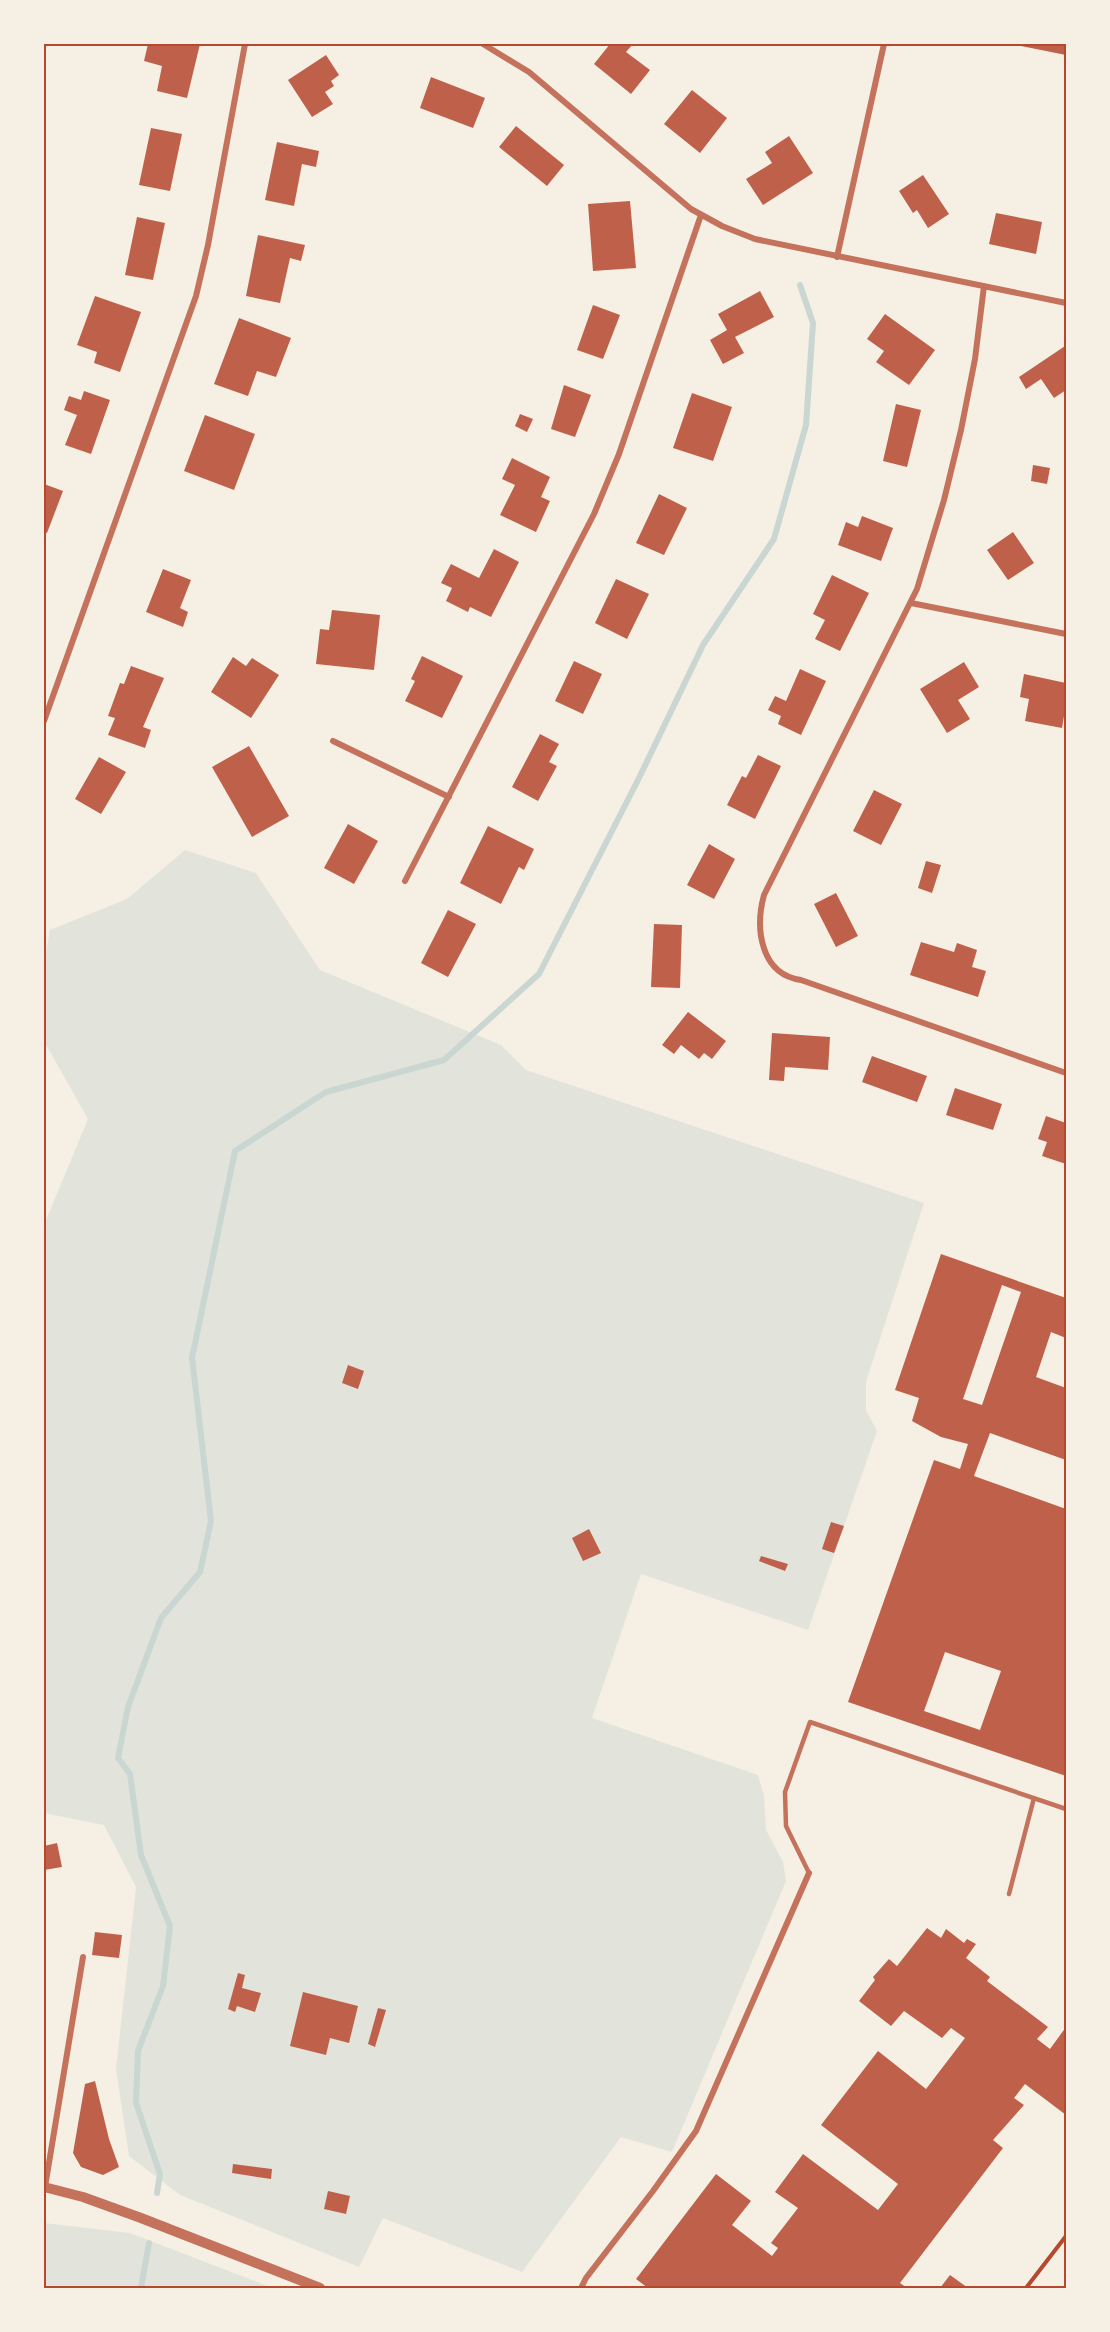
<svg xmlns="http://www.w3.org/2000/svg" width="1110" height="2332" viewBox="0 0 1110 2332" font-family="'Fira Sans Condensed',sans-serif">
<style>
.green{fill:#e2e4dc}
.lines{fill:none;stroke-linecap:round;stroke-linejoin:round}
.stream{stroke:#c9d6d2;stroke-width:6}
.building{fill:#bf614a;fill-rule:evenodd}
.path{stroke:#b5482f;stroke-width:4}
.service{stroke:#c5725c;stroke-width:4.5}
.minor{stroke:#c5725c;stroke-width:6}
.tertiary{stroke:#c5725c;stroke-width:10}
.neatline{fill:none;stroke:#b5482f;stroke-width:2}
</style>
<rect width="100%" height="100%" fill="#f6efe4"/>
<!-- green -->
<path class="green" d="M185,850L256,873L320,970L501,1045L526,1070L924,1203L866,1382V1410L877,1431L808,1630L641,1574L592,1718L758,1775L764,1796L766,1830L783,1862L786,1881L672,2152L621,2137L522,2272L383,2218L359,2267L180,2195L129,2156L116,2069L136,1887L104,1825L44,1813V1225L88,1119L44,1041V965L50,930L127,899Z
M44,2223L130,2233L273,2288H44Z"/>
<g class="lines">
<!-- stream -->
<path class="stream" d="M157,2193L160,2174L136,2103L138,2051L163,1986L170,1926L141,1855L130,1774L118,1758L128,1707L161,1618L200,1572L211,1521L192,1358L235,1151L326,1092L444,1060L539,974L639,778L703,645L774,539L806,425L813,323L800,285
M141,2288L149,2243"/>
</g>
<!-- building -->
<path class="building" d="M148,44H200L187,98L157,91L162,66L144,61Z
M610,44H633L626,52L650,70L631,94L594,64Z
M1016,44H1066V55L1016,45Z
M326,55L339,75L331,81L334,86L325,92L333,104L312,117L288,80Z
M431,77L485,98L473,128L420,108Z
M692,90L727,118L700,153L664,124Z
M516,126L564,165L547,186L499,147Z
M151,128L182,134L170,191L139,185Z
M789,136L813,173L763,205L746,179L772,163L765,152Z
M277,142L319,151L316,167L302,164L294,206L265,200Z
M923,175L949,214L928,228L917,210L913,213L899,191Z
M630,201L636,268L593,271L588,204Z
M996,213L1042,222L1036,254L989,244Z
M137,217L165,223L153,280L125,275Z
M258,235L305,245L301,261L290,258L280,303L246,296Z
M760,291L774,317L735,337L744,353L723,364L710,340L727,330L718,314Z
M95,296L141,312L120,372L94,363L97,352L77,345Z
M593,305L620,315L603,359L577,350Z
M885,314L935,350L909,385L876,362L884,351L867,339Z
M239,318L291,338L276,377L257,371L248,396L214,384Z
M1065,346L1066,390L1054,398L1041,379L1026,389L1019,377Z
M564,385L591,395L575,437L551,429Z
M84,391L110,400L91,454L65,445L77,415L64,410L69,396L81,400Z
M692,393L732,407L713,461L673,448Z
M896,404L921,410L907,467L883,461Z
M520,414L533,419L527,432L515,426Z
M205,415L255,434L234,490L184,471Z
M512,458L550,477L541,497L550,501L536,532L500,515L515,485L502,479Z
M1033,465L1050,468L1047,484L1031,481Z
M44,484L63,491L47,533L44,532Z
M659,494L687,508L664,555L636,543Z
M862,516L893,528L881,561L838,545L846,522L858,527Z
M1013,532L1034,563L1008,580L987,550Z
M494,549L519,562L491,617L470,607L468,612L446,601L452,588L441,583L451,564L479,578Z
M163,569L191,580L180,608L188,612L183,627L146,612Z
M832,575L869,593L840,651L815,639L825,620L813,614Z
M616,579L649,594L627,639L595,623Z
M332,610L380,615L374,670L316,664L320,629L329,630Z
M422,656L463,676L442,718L405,701L415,681L411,679Z
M233,657L246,666L252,658L279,675L251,718L211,692Z
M574,661L602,674L583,714L555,701Z
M964,662L979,687L958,700L970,719L947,733L920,689Z
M131,666L164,678L143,727L151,730L145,748L108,735L115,718L108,716L120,683L124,684Z
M800,669L826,681L801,735L778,724L781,716L768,710L775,696L786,701Z
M1024,674L1066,683V704L1062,728L1025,721L1029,699L1020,697Z
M540,734L559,744L549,762L557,766L538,801L512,787Z
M249,746L289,816L252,837L212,767Z
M758,755L781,766L755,819L727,805L742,776L746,778Z
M99,757L126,772L101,814L75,799Z
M874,790L902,804L881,845L853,831Z
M348,824L378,841L354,884L324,868Z
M488,826L534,849L524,870L519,867L501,904L460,883Z
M709,844L735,859L714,899L687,885Z
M926,861L941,865L932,893L918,888Z
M836,893L858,936L836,947L814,904Z
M448,910L476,924L448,977L421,963Z
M654,924L682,925L680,988L651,987Z
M921,942L954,952L957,943L977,950L972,967L986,971L978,997L910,975Z
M688,1012L726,1041L712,1059L704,1053L699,1059L681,1045L674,1054L662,1045Z
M772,1033L830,1037L828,1070L785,1067L784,1081L769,1080Z
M872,1056L927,1076L917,1102L862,1082Z
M955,1088L1002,1104L993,1130L946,1115Z
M1046,1116L1066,1123V1164L1042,1156L1047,1142L1038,1139Z
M941,1254L1066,1298V1338L1051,1332L1036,1377L1066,1388V1460L990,1433L974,1476L1066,1509V1776L848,1702L934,1460L960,1469L968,1444L941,1437L912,1421L919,1398L895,1390ZM1002,1285L1021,1292L982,1405L963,1399ZM945,1652L1001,1671L980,1730L924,1711Z
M348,1365L364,1371L358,1389L342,1383Z
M831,1522L844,1526L834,1553L822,1549Z
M589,1529L601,1553L583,1561L572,1538Z
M761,1556L788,1564L785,1571L759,1561Z
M57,1843L62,1867L44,1870V1846Z
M927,1928L941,1938L946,1929L964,1943L967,1939L976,1944L966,1958L990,1977L987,1981L1048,2027L1037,2039L1050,2049L1066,2027V2115L1025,2084L1014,2098L1024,2105L993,2140L1003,2148L900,2283L907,2288H648L636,2279L716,2174L751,2201L732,2225L772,2256L778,2248L771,2243L798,2208L775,2192L803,2154L878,2210L898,2184L821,2125L878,2051L926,2089L965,2038L951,2028L942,2038L904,2011L891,2026L859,2001L875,1980L873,1977L889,1959L897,1966Z
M95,1932L122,1935L119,1958L92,1955Z
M238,1973L245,1975L242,1988L261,1993L255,2012L237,2006L235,2012L228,2009Z
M303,1992L358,2006L349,2043L330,2038L326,2055L290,2046Z
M378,2008L386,2010L375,2047L368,2044Z
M95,2081L109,2139L119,2167L103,2175L81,2167L73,2153L85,2084Z
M233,2164L272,2169L271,2179L232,2173Z
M328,2191L350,2196L346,2214L324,2209Z
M950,2275L968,2288H940Z"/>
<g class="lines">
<!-- path -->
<path class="path" d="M1026,2288L1066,2236"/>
<!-- service -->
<path class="service" d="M809,1873L786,1826L785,1792L810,1722L1066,1809
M1009,1894L1034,1798"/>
<!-- minor -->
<path class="minor" d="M483,44L529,72L691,209L722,226L755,239L1066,303
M837,257L884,44
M984,286L975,359L961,430L944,500L917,589L764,895C755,928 760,974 801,980L1066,1073
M911,603L1066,634
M44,721L196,296L208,245L245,44
M333,741L449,797
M405,881L594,514L619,454L701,215
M45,2187L83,1957
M581,2288L586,2278L653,2191L696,2131L809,1873"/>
<!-- tertiary -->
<path class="tertiary" d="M44,2187L83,2197L141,2218L320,2288"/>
</g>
<!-- border -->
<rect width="1110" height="2332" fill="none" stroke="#f6efe4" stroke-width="90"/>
<rect x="45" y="45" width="1020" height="2242" class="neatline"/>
</svg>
